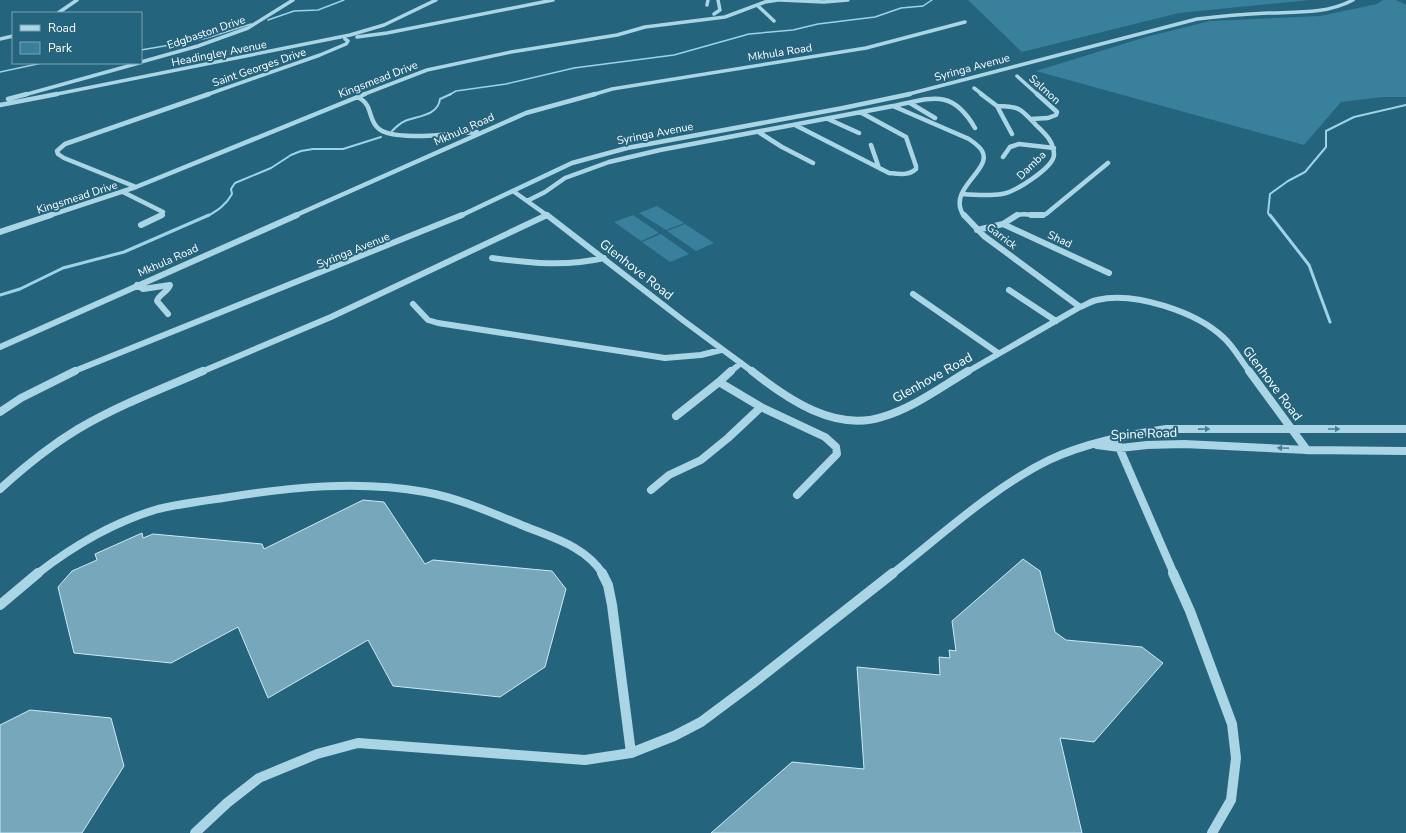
<svg xmlns="http://www.w3.org/2000/svg" width="1406" height="833" viewBox="0 0 1406 833" font-family="'Nunito Sans',sans-serif">
<style>
.green{fill:#38809b}
.lines{fill:none;stroke-linecap:round;stroke-linejoin:round}
.stream-far2{stroke:#9ed3e6;stroke-width:1.5}
.stream-far1{stroke:#9ed3e6;stroke-width:2}
.stream{stroke:#9ed3e6;stroke-width:3}
.building{fill:#76a7ba;stroke:#cde9f4}
.minor-far4{stroke:#aad5e5;stroke-width:3.5}
.minor-far3{stroke:#aad5e5;stroke-width:4.5}
.minor-far2{stroke:#aad5e5;stroke-width:6}
.minor-far1{stroke:#aad5e5;stroke-width:8}
.minor{stroke:#aad5e5;stroke-width:10}
.oneway{fill:#468097}
.labels{text-anchor:middle;stroke-width:4;stroke-linejoin:round;paint-order:stroke}
.far-street-label{font-size:11px;fill:#fff;stroke:#25647d}
.street-label{font-size:13px;fill:#fff;stroke:#25647d}
</style>
<rect width="100%" height="100%" fill="#25647d"/>
<!-- green -->
<path class="green" d="M968,0H1310L1179,13L1022,52Z
M1383,0H1396L1406,5V97H1383L1341,102L1304,145L1036,71L1146,37L1210,21L1320,16L1377,4Z
M657,206L684,223L666,230L639,213Z
M633,215L659,233L641,241L614,222Z
M685,224L714,243L696,251L667,231Z
M661,234L689,254L670,262L642,242Z"/>
<g class="lines">
<!-- stream-far2 -->
<path class="stream-far2" d="M268,20L294,11L318,10L344,0
M184,43L207,38L251,24
M141,50L176,44
M0,72L42,63
M449,95L456,91L506,84L574,68L674,55L749,34L793,30L818,24L875,17L901,8L923,6L932,0"/>
<!-- stream-far1 -->
<path class="stream-far1" d="M392,131C396,127 400,123 405,121C417,116 438,116 440,99L451,94
M208,216C218,210 226,205 232,194L231,189L235,183L271,168L291,155L301,151L313,149H343L381,137
M1270,216L1268,213L1270,194L1288,181L1305,172L1326,147V131L1354,117L1406,105"/>
<!-- stream -->
<path class="stream" d="M1270,215L1309,265L1330,322
M0,295L20,289L63,268L124,252L209,215"/>
</g>
<!-- building -->
<path class="building" d="M363,500L384,502L425,564L433,560L552,571L566,589L545,667L500,697L393,686L368,640L268,698L238,627L171,663L74,653L58,587L72,571L97,560L95,554L142,533L143,538L153,534L262,544L264,549Z
M1023,559L1040,571L1055,632L1066,640L1142,647L1163,663L1094,742L1060,738L1082,833H711L792,762L864,769L857,667L940,675L939,657L950,658L949,650L956,651L952,621Z
M30,710L111,718L124,766L82,833H0V725Z"/>
<g class="lines">
<!-- minor-far4 -->
<path class="minor-far4" d="M780,0L824,2L848,0
M707,5L708,0
M757,5L774,21
M58,13L77,0
M714,14L720,10L718,0
M357,37L387,33L553,0
M0,39L13,36
M141,62L198,46L248,28L293,0
M1017,76L1038,95
M974,88L983,95
M24,95L139,63
M52,95L350,35L384,25L436,0
M206,95L320,55L346,44L348,41L345,39
M362,95L427,70L511,52L617,35L645,27L725,17L765,2L778,0
M592,95L612,89L866,48L965,22
M905,95L1197,19C1221,16 1244,14 1268,13C1297,12 1327,14 1353,0"/>
<!-- minor-far3 -->
<path class="minor-far3" d="M981,94L997,106
M357,97C374,104 367,120 379,129C396,142 454,133 477,132
M8,99L27,94
M910,103L935,118
M0,105L57,94
M828,119L859,133
M1031,119L1048,118L1056,115L1057,112L1037,94
M795,125L889,173C899,174 908,176 916,169V166L906,137L860,112
M760,133L782,147L813,163
M871,145L879,168
M1003,157L1010,147L1019,144L1054,148
M136,187L64,158L58,154L57,151L65,144L209,94
M513,191L548,216
M123,192L163,212L160,216
M962,194C975,195 989,196 1002,194C1015,192 1053,168 1054,155C1054,141 1045,134 1036,125C1021,109 1020,106 997,106L1012,134
M527,201L545,192L565,178L609,162L660,150L893,106
M48,216L136,187L365,94
M294,216L526,113L595,94
M460,216L572,163L627,148L843,108L910,94
M545,216L547,215
M964,216C944,187 1000,168 979,147C976,144 972,141 969,139L893,106C932,98 952,88 975,128
M1016,216C1024,211 1036,218 1046,214L1108,163"/>
<!-- minor-far2 -->
<path class="minor-far2" d="M547,215L684,321L753,372
M964,215L984,236L1080,307
M1031,215H1043
M1003,224L1109,273
M141,225L162,215
M977,230L1003,224L1017,215
M0,232L51,215
M492,258C531,263 565,267 604,258
M137,285L143,289L170,285C168,292 159,294 157,301L168,314
M1009,290L1056,321
M913,294L998,353
M413,304L428,320L438,323L665,358L701,355L721,350
M0,347L297,215
M72,372L462,215
M201,372L331,317L547,215
M730,372L741,363
M967,372L1080,307C1086,305 1091,301 1097,300C1134,291 1197,312 1224,338C1234,347 1241,361 1250,372"/>
<!-- minor-far1 -->
<path class="minor-far1" d="M752,371C787,399 835,432 882,417C913,408 941,387 968,371
M1249,371L1307,450
M761,407L825,437L836,447L837,454L797,495
M0,412L21,398L75,371
M676,416L719,382
M1115,438L1174,574
M1097,445L1120,448L1147,445L1184,444L1307,450L1406,451
M0,489C24,467 50,446 78,429C117,406 161,389 203,371
M651,490L669,475L701,460L728,438L761,407L719,382L731,371
M37,574C73,546 114,522 158,509C179,504 202,501 223,498C290,487 358,480 425,492C459,498 492,513 524,526C553,538 585,546 603,574
M892,574C942,535 992,488 1049,460C1085,443 1127,435 1166,429H1406"/>
<!-- minor -->
<path class="minor" d="M602,573L608,585L612,605L631,753
M1173,573L1190,611L1232,724L1236,758L1231,800L1212,833
M0,605L38,573
M195,833L227,803L259,778L317,754L358,743L585,760L631,753L674,736L701,722L752,684L893,573"/>
</g>
<!-- one-way arrows -->
<defs><path id="oneway-solid" d="M-6-.8H1V-3.2L6.5 0L1 3.2V.8H-6Z"/></defs>
<g class="oneway">
<use href="#oneway-solid" transform="translate(1204 429) rotate(-1)"/>
<use href="#oneway-solid" transform="translate(1334 429)"/>
<use href="#oneway-solid" transform="translate(1283 448) rotate(-177)"/>
</g>
<g class="labels">
<!-- far-street labels -->
<g class="far-street-label">
<text transform="translate(206 32) rotate(-19)" y="4">Edgbaston Drive</text>
<text transform="translate(780 52) rotate(-9)" y="4">Mkhula Road</text>
<text transform="translate(219 53) rotate(-11)" y="4">Headingley Avenue</text>
<text transform="translate(259 67) rotate(-19)" y="4">Saint Georges Drive</text>
<text transform="translate(972 67) rotate(-15)" y="4">Syringa Avenue</text>
<text transform="translate(378 79) rotate(-21)" y="4">Kingsmead Drive</text>
<text transform="translate(1045 89) rotate(42)" y="4">Salmon</text>
<text transform="translate(464 129) rotate(-24)" y="4">Mkhula Road</text>
<text transform="translate(655 133) rotate(-11)" y="4">Syringa Avenue</text>
<text transform="translate(1031 165) rotate(-44)" y="4">Damba</text>
<text transform="translate(77 197) rotate(-18)" y="4">Kingsmead Drive</text>
<text transform="translate(1002 236) rotate(37)" y="4">Garrick</text>
<text transform="translate(1060 239) rotate(25)" y="4">Shad</text>
<text transform="translate(353 250) rotate(-22)" y="4">Syringa Avenue</text>
<text transform="translate(168 260) rotate(-24)" y="4">Mkhula Road</text>
</g>
<!-- street labels -->
<g class="street-label">
<text transform="translate(637 269) rotate(38)" y="5">Glenhove Road</text>
<text transform="translate(932 377) rotate(-29)" y="5">Glenhove Road</text>
<text transform="translate(1273 383) rotate(53)" y="5">Glenhove Road</text>
<text transform="translate(1144 433) rotate(-2)" y="5">Spine Road</text>
</g>
</g>
<!-- legend -->
<rect x="12" y="12" width="130" height="52" fill="#25647d" stroke="#7ca2b1"/>
<rect x="20" y="25" width="20" height="6" fill="#aad5e5" stroke="#7ca2b1"/>
<text x="48" y="32" font-size="12" fill="#ffffff">Road</text>
<rect x="20" y="42" width="20" height="12" fill="#38809b" stroke="#7ca2b1"/>
<text x="48" y="52" font-size="12" fill="#ffffff">Park</text>
</svg>
